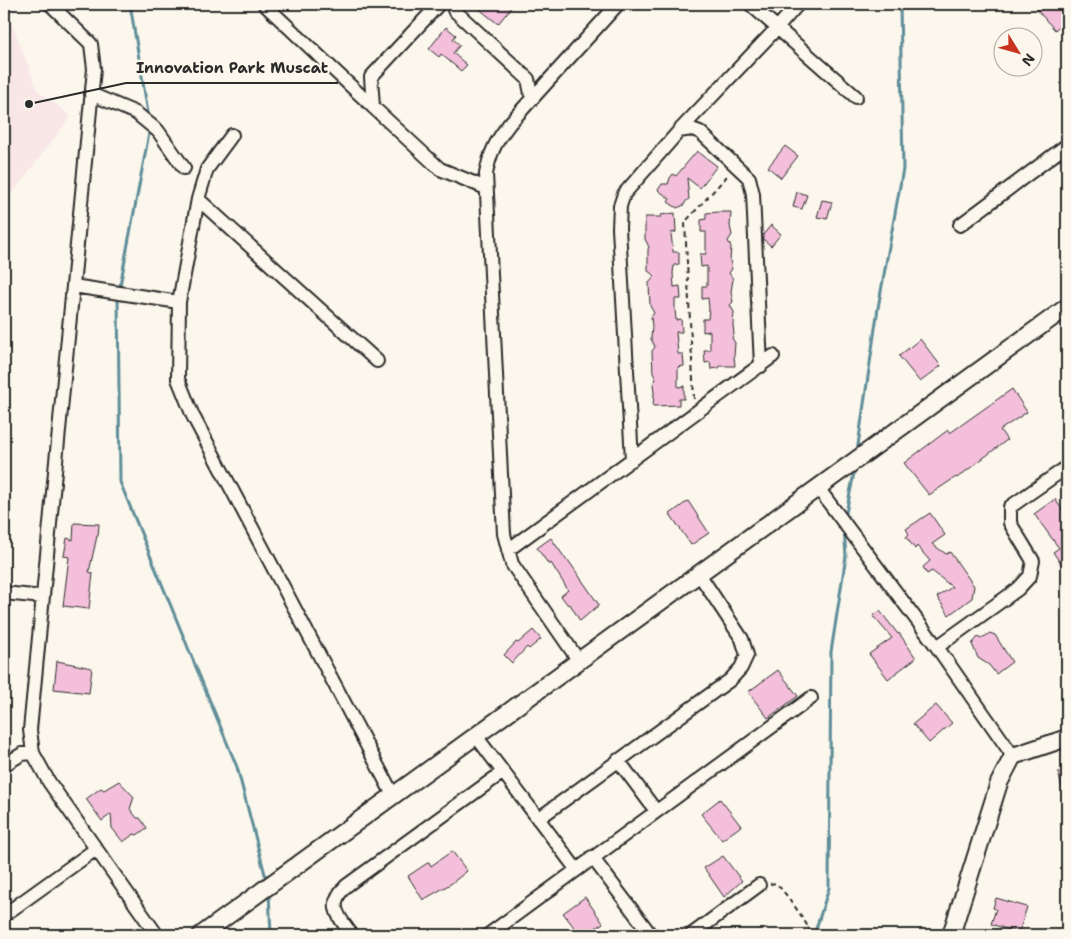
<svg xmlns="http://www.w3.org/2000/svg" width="1071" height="939" viewBox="0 0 1071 939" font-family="'Shantell Sans',sans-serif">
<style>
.built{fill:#f9e6e7}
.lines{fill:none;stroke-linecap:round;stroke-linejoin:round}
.stream{stroke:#5f8d99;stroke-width:3}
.building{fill:#f3bfdb;stroke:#2b2b2b}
.minor-casing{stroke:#2b2b2b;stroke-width:16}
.tertiary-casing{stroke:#2b2b2b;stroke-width:20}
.path{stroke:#2b2b2b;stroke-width:2;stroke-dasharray:5 4;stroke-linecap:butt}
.minor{stroke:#fbf7ec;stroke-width:12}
.tertiary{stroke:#fbf7ec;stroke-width:16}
.leader{fill:none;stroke:#2b2b2b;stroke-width:2}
.callout-dot{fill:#2b2b2b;stroke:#fbf7ec;stroke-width:2}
.callout-label{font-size:15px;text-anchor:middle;font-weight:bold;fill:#2b2b2b;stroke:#fbf7ec;stroke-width:4.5;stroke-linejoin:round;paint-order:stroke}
</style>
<rect width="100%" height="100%" fill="#fbf7ec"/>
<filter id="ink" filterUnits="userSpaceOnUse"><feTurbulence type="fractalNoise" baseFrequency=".02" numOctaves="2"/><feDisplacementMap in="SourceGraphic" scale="10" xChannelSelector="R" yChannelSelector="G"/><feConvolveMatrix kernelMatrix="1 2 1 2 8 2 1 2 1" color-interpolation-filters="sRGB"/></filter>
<g filter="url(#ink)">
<!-- built -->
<path class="built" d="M4,4L38,91L71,116L4,204Z"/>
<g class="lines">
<!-- stream -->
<path class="stream" d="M130,4L149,119
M119,291L150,128
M118,297L120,482L237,767L267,882
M857,452L878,308L903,169L900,4
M845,518L855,468
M269,893L271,935
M814,935L829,888L831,652L846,556L844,529"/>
</g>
<!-- building -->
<path class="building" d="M473,4H514L498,24Z
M1044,4H1060L1067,12V19L1055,30L1037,10Z
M446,27L456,35L453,39L460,45L453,53L467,65L461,71L441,54L439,57L429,49Z
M785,146L798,156L781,178L768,167Z
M697,151L717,166L700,188L687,178L689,199L686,201L684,205L677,208L668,202L670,199L658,190L662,184H668L670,178L673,174L676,176Z
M797,192L807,195L802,209L793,207Z
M822,200L832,202L827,219L817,217Z
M719,212H731L730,226L732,235L728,241L731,247L730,260L732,269L729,273L733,279L731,292L733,302L730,305L734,312L733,325L734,334L732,338L735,343L734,356L735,366H720L719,368L711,369L710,362L705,363L704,350H710V331L703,332V319H708L709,309L708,298L702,299V286H707V266L701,267L700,254H706V232H701V220L706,219V213Z
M675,213L676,232L671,233L673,252H679V264L674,265L673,273L674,287L680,286L681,299H675V309L676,320L681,319L682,332H676L678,354H683L684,366L678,367V387L684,386V399H679V405L653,406L654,393L653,384L656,379L653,373L652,351L655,347L651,339L652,326L651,317L654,313L650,306L649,283L655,276L648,271V249L649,247L645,239V217H661V215Z
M771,225L781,234L771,246L763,239V235Z
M920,339L941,366L920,382L899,356Z
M1012,389L1027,412L1000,430L1007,440L957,478L956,477L929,495L904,463L948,430L950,433Z
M1055,499L1067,517V573L1053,552L1059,548L1034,514Z
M688,501L709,533L691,545L670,514Z
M930,513L945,535L932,544L946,554L950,552L974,586L972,598L949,615L937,597L952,587L932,571L927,574L923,567L930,561L917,546L915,549L906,537L909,534L906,529Z
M74,523L99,524L98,536H97L89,572L93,573L89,609L63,606L69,557L64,556L67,538L73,540Z
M551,538L567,561L568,560L599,605L580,621L570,604L568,605L561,596L568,590L551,563L549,565L537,548Z
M880,611L898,634L899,633L916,658L888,679L869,654L892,638L873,616Z
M533,630L541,639L529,649L527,647L512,663L504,655L516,642L518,643Z
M990,633L995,635L1012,662L996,674L989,665L978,658L972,644L978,637L981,639Z
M57,661L92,668L89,693L54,689Z
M778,670L798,696L768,718L748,692Z
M936,705L952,723L929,743L913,724Z
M1067,770V795L1064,796L1058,772Z
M119,781L134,797L130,809L137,818H140L147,828L137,835L134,834L123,842L112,828L111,814L102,821L86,799L101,788L104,790Z
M720,799L741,826L722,840L701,814Z
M452,851L467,871L452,883L423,900L408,876L429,862L431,866Z
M723,856L742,881L724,897L704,868Z
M585,897L603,923L585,935H580L563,913Z
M996,898L1027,907L1019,933L991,924L996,909L993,908Z"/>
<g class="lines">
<!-- minor casing -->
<g class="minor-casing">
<path id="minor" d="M50,4L91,44L94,69L30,730L33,753L49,782L157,935
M264,4L373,107
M439,4L371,77L373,107L440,169L486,188
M453,4L454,10L528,79L532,99
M750,4L856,97
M91,94L136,113L158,131L184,168
M679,131L778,27L798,4
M232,135L207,169L198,199L179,302L178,379L193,416L393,795
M198,199L377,361
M960,225L1067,145
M73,286L179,302
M632,460L619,228L620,206L624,194L679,131L692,129L700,132L749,178L753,194L761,366
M818,488L937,647L1013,756
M508,550L773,356
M4,593L43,597
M937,647L1018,589L1030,576L1033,561L1010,523V507L1067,467
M579,661L512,564L504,534L486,174C490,152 496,141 510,123L618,4
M476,736L576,869
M618,760L656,811
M4,765L22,754L33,753
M538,819L730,680L741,668L747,655L742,639L699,574
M592,857L651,935
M4,915L96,849
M352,935C339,917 326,905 346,886L503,772
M488,935L811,698
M691,935L759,885"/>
</g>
<!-- tertiary casing -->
<g class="tertiary-casing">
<path id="tertiary" d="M201,935L1067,307
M951,935L999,783L1013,756L1067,738"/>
</g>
<!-- path -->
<path class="path" d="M694,399L685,223L687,220L728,175
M770,884L776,883C792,901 801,915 813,935
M803,935L808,927"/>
<!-- minor -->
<use href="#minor" class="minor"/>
<!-- tertiary -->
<use href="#tertiary" class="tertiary"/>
</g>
</g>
<!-- callouts -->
<path class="leader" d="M29 104L126 83H338"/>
<circle class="callout-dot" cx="29" cy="104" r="5"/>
<g class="callout-label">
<text x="232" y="73">Innovation Park Muscat</text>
</g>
<!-- margin -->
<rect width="1071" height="939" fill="none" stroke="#fbf7ec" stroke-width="20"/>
<rect x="10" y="10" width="1051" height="919" fill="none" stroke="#2b2b2b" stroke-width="2" filter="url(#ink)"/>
<!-- north arrow -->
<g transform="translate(1018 52) rotate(127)"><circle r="24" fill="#fbf7ec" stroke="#a8a59f"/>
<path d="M0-4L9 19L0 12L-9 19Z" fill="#c8321e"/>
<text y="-8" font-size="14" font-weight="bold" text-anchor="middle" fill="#2b2b2b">N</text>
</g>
</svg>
